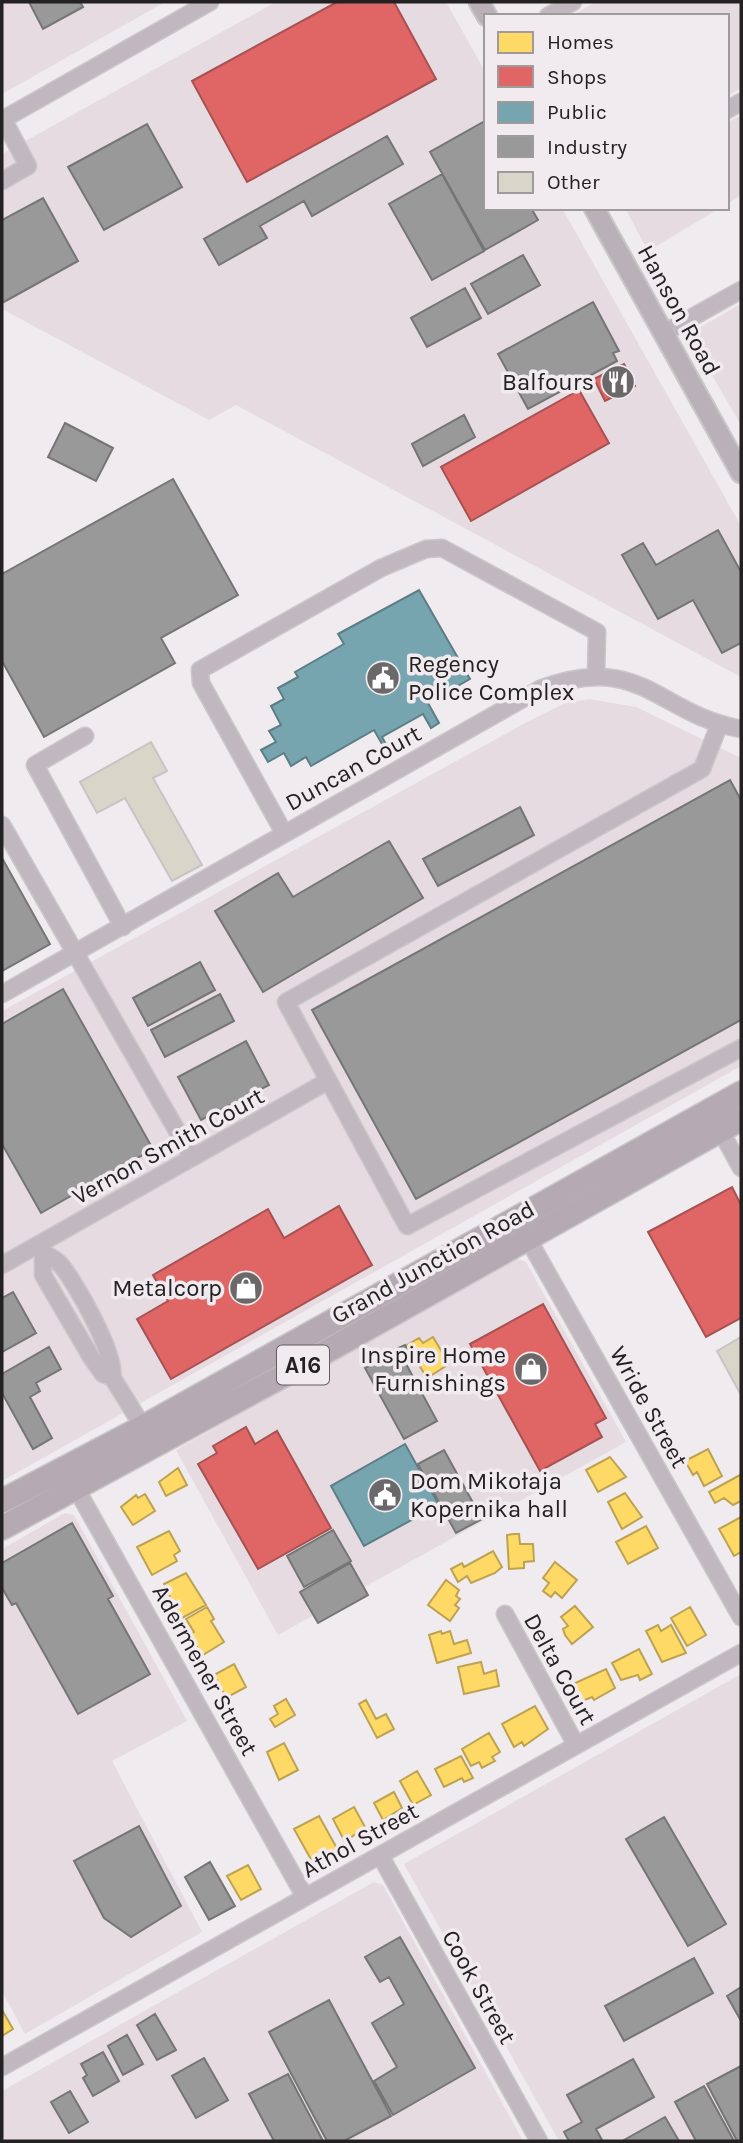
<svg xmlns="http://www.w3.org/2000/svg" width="743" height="2143" viewBox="0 0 743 2143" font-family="Karla,sans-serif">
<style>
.built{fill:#e5dbe0}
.homes{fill:#ffd966;stroke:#bda252;stroke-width:2}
.shops{fill:#e06666;stroke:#a75152;stroke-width:2}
.public{fill:#76a5af;stroke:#5d7d85;stroke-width:2}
.industry{fill:#999;stroke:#767575;stroke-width:2}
.building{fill:#d7d6c9;stroke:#c6c4c4;stroke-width:2}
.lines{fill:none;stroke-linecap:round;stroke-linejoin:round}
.minor-casing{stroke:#cac7c9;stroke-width:19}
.major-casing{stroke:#cac7c9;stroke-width:23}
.highway-casing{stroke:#cac7c9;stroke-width:26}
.minor{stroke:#c1b7be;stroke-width:16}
.major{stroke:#bab0b7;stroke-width:19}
.highway{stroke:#b5aab2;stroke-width:23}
.labels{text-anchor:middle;stroke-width:7;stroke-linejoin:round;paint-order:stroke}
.shield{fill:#f1eaee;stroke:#615d5f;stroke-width:2}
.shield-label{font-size:23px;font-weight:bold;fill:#232122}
.street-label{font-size:24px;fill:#232122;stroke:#f1eaee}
.poi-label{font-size:24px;fill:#232122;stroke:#f1eaee;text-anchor:end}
</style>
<rect width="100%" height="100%" fill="#f0ebee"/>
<!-- built -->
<path class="built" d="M2,2H165L2,94Z
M276,2H446L486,73V208H562L741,526V677L236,405L209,420L2,309V154Z
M596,2H741V88L727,96V16H571Z
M741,115V195L727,204V123Z
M625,208H720L648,251Z
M741,304V425L694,344L697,329Z
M589,699L636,707L741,758V1066L2,1481V1011L529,721L565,703Z
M515,1258L526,1262L626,1442L278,1635L176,1450Z
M65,1513L74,1515L187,1721L112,1761L202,1932L25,2034L2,1991V1549Z
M741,1674V2141H559L404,1864Z
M374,1882L383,1885L523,2141H2V2091Z"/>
<!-- homes -->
<path class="homes" d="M433,1337L449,1364L427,1378L407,1345L419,1338L423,1343Z
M708,1449L722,1476L704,1486L697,1472L693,1475L685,1461Z
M610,1457L626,1477L598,1492L586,1470Z
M178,1468L187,1485L166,1496L159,1482Z
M740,1475L741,1501L733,1505L724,1498L715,1503L709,1492Z
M625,1493L642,1517L622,1529L608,1502Z
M145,1494L155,1511L133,1525L121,1507L136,1495L138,1498Z
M741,1517V1552L734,1556L719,1529Z
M646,1526L658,1548L628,1564L616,1542Z
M169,1531L180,1551L174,1555L177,1561L152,1575L137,1547Z
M514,1534H519L520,1544H533L534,1561L524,1562V1568L509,1569L507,1535Z
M493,1551L502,1567L495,1573L471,1583L467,1576L458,1582L451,1569L462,1563L464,1567Z
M555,1562L577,1580L562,1598L555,1592L551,1597L543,1591L549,1583L543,1578Z
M186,1573L206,1605L180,1619L164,1584Z
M446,1580L459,1590L456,1596L460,1599L455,1605L459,1608L450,1621L428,1605Z
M575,1606L593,1627L572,1644L565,1635L563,1629L568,1626L561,1617Z
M207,1607L214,1619L211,1621L224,1642L203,1655L189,1635L194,1632L186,1619Z
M690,1607L706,1635L687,1646L671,1618Z
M658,1625L661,1631L671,1625L686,1653L662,1662L646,1631Z
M441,1631L442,1634L450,1631L454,1644L467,1640L471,1653L437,1663L429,1635Z
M639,1649L652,1674L640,1680L638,1675L621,1680L612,1663Z
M481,1662L484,1674L496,1670L499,1686L464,1694L458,1667Z
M234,1664L246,1687L226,1698L214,1675Z
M606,1669L615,1688L594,1700L592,1697L580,1702L573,1684Z
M286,1699L295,1715L275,1727L270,1719L278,1714L274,1706Z
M366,1700L376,1719L386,1714L394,1729L377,1738L359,1704Z
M535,1706L548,1729L524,1746L522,1742L514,1747L502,1724Z
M489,1733L500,1752L492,1757L495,1761L482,1768L479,1762L471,1766L462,1749Z
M284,1743L298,1770L279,1780L267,1752Z
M461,1756L473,1778L464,1782L462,1778L444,1787L435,1769Z
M417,1771L431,1795L413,1805L400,1781Z
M394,1792L402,1808L383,1820L374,1803Z
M354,1807L365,1827L345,1842L333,1819Z
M319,1816L339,1852L313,1863L294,1829Z
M248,1865L261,1889L241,1900L227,1876Z
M2,2010L13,2029L2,2036Z"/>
<!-- shops -->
<path class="shops" d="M337,2H394L436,79L247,182L192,81Z
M624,364L635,386L605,401L594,379Z
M579,390L609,443L471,521L441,467Z
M732,1187L741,1205V1318L706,1337L648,1232Z
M339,1206L372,1265L171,1379L137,1319L168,1301L153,1275L268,1209L284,1238Z
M543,1304L606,1418L595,1424L602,1437L540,1471L470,1344Z
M246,1427L255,1444L277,1431L331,1528L258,1569L198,1464L217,1453L213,1446Z"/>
<!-- public -->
<path class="public" d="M419,590L470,679L428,703L439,723L431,728L423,714L382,737L392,755L389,756L374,730L311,766L306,757L291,766L284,753L268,762L261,750L276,742L269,731L281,725L271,706L284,699L278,688L298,677L295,672L344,644L338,634Z
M405,1444L439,1505L364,1546L331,1486Z"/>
<!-- industry -->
<path class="industry" d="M29,2H80L83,7L43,29Z
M483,122L486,127V208H531L538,220L485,250L430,152Z
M147,124L182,187L104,230L68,167Z
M387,136L403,164L312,216L304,201L260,226L267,238L219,265L204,239Z
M442,174L484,251L432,280L389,204Z
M43,198L78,261L2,303V220Z
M523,255L540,285L488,314L471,284Z
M465,288L481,318L427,347L411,318Z
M593,302L619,351L613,353L617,361L528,409L498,354Z
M464,415L475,437L423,466L412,444Z
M65,423L113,448L96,481L48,457Z
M173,479L238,595L161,638L175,663L44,737L2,661V574Z
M718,530L741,572V643L722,653L693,600L658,619L622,555L643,543L656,565Z
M730,780L741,800V1020L416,1199L312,1010Z
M520,807L534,835L438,886L423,859Z
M389,841L423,898L263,992L215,911L278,873L293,897Z
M2,858L50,944L2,971Z
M200,962L215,990L148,1026L133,998Z
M63,989L153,1149L41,1213L2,1144V1024Z
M220,994L234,1021L165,1057L151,1030Z
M246,1041L269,1085L201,1120L178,1077Z
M13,1292L36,1333L2,1352V1298Z
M405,1345L412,1358L405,1362L437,1421L404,1439L365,1368L371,1365L369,1361Z
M49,1347L61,1369L36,1383L40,1391L30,1397L52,1438L33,1449L2,1393V1374Z
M444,1450L482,1519L456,1533L418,1464Z
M72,1523L113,1596L108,1599L150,1674L78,1714L16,1603L12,1605L2,1588V1563Z
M333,1530L351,1561L304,1587L287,1556Z
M350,1563L368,1595L318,1623L300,1592Z
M664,1817L726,1924L688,1946L626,1839Z
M139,1826L181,1906L131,1937L104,1918L74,1861Z
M210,1862L235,1906L209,1920L185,1877Z
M400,1937L475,2068L393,2115L374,2081L397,2067L372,2023L404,2004L389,1977L380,1982L365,1957Z
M694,1958L713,1993L624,2041L605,2006Z
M741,1987V2021L727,1996Z
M329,2000L391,2116L344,2141H327L269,2032Z
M155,2014L176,2050L157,2060L137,2025Z
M127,2035L143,2064L123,2075L108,2046Z
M103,2052L119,2081L93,2096L83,2078L87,2075L81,2064Z
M204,2058L228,2100L196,2118L172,2076Z
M633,2059L654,2097L596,2129L602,2140L599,2141H569L564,2132L582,2122L567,2095Z
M741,2066V2141H737L707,2084Z
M288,2074L323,2141H274L249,2094Z
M704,2086L734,2141H696L675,2102Z
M70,2091L88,2122L69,2133L51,2102Z
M665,2117L679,2141H624V2140Z"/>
<!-- building -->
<path class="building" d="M151,742L167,771L153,778L202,865L172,881L125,798L97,813L80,782Z
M741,1337V1395L717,1351Z"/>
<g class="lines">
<!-- minor casing -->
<g class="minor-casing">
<path id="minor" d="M548,16L573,2
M727,110L741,102
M2,120L210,2
M2,181L28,166L3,119
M664,333L741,290
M719,725L702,769L286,1002L407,1226L741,1048
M85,736L35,765L123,927
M2,825L192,1157
M284,833L201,683L200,670L381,568L426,549L442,548L597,632L596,676
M2,994L540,689C642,651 657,714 741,729
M716,1122L741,1168
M523,1230L741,1617
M39,1247C44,1256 53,1256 60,1264C75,1281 117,1356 112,1377
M43,1254V1275L91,1357L103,1374L112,1377L148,1435
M2,1265L328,1081
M72,1481L305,1897
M505,1614L576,1745
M380,1855L539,2141
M2,2067L741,1653"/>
</g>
<!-- major casing -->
<g class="major-casing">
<path id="major" d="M479,2L487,16
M594,208L741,473"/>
</g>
<!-- highway casing -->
<g class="highway-casing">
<path id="highway" d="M2,1501L143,1427L741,1093
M2,1528L279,1378L741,1119"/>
</g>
<!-- minor -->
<use href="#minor" class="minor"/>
<!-- major -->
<use href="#major" class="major"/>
<!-- highway -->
<use href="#highway" class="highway"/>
</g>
<!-- icons -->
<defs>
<g id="restaurant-disc" transform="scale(1.75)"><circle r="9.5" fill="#6b6869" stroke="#f1eaee"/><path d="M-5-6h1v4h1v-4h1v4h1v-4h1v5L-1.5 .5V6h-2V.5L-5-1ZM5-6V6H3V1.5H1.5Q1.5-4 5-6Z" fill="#fff"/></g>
<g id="civic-disc" transform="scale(1.75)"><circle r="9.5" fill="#6b6869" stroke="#f1eaee"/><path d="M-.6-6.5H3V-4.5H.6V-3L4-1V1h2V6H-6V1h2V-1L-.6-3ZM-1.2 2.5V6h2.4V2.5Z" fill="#fff"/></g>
<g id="shop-disc" transform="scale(1.75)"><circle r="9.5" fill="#6b6869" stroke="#f1eaee"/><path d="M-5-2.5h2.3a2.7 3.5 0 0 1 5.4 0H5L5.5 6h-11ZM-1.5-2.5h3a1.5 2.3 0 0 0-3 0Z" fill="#fff"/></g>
</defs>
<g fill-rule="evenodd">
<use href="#restaurant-disc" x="618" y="382"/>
<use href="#civic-disc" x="383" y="678"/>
<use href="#shop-disc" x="246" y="1288"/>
<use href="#shop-disc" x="531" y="1369"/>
<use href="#civic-disc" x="385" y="1495"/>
</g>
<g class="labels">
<!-- shield labels -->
<rect class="shield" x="277" y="1345.5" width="52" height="39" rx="5"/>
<g class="shield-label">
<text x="303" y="1373">A16</text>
</g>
<!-- street labels -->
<g class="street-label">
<text transform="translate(679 310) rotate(61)" y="8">Hanson Road</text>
<text transform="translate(353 768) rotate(-29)" y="8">Duncan Court</text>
<text transform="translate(168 1146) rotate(-29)" y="8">Vernon Smith Court</text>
<text transform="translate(433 1262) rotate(-29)" y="8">Grand Junction Road</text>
<text transform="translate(649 1407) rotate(61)" y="8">Wride Street</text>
<text transform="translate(560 1669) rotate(61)" y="8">Delta Court</text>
<text transform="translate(205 1670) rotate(61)" y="8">Adermener Street</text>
<text transform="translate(360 1840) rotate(-29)" y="8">Athol Street</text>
<text transform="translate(479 1987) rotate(61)" y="8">Cook Street</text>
</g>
<!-- poi labels -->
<g class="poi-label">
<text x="594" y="390">Balfours</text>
<text x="408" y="672" text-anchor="start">Regency<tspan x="408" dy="28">Police Complex</tspan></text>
<text x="222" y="1296">Metalcorp</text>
<text x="506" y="1363">Inspire Home<tspan x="506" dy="28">Furnishings</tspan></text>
<text x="410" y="1489" text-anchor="start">Dom Mikołaja<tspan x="410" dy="28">Kopernika hall</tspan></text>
</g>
</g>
<!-- border -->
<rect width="743" height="2143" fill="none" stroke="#232122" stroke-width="7"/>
<!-- legend -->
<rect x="484" y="14" width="245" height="196" fill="#f1eaee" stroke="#9f9a9c" stroke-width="2"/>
<rect x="498" y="32" width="35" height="21" fill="#ffd966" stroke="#9f9a9c" stroke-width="2"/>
<text x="547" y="49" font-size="21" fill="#232122">Homes</text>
<rect x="498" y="66" width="35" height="21" fill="#e06666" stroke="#9f9a9c" stroke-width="2"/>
<text x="547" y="84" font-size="21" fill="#232122">Shops</text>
<rect x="498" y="102" width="35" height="21" fill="#76a5af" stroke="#9f9a9c" stroke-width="2"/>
<text x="547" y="119" font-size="21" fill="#232122">Public</text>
<rect x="498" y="136" width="35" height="21" fill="#999999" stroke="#9f9a9c" stroke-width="2"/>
<text x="547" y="154" font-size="21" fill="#232122">Industry</text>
<rect x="498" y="172" width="35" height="21" fill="#d7d6c9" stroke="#9f9a9c" stroke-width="2"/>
<text x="547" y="189" font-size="21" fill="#232122">Other</text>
</svg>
